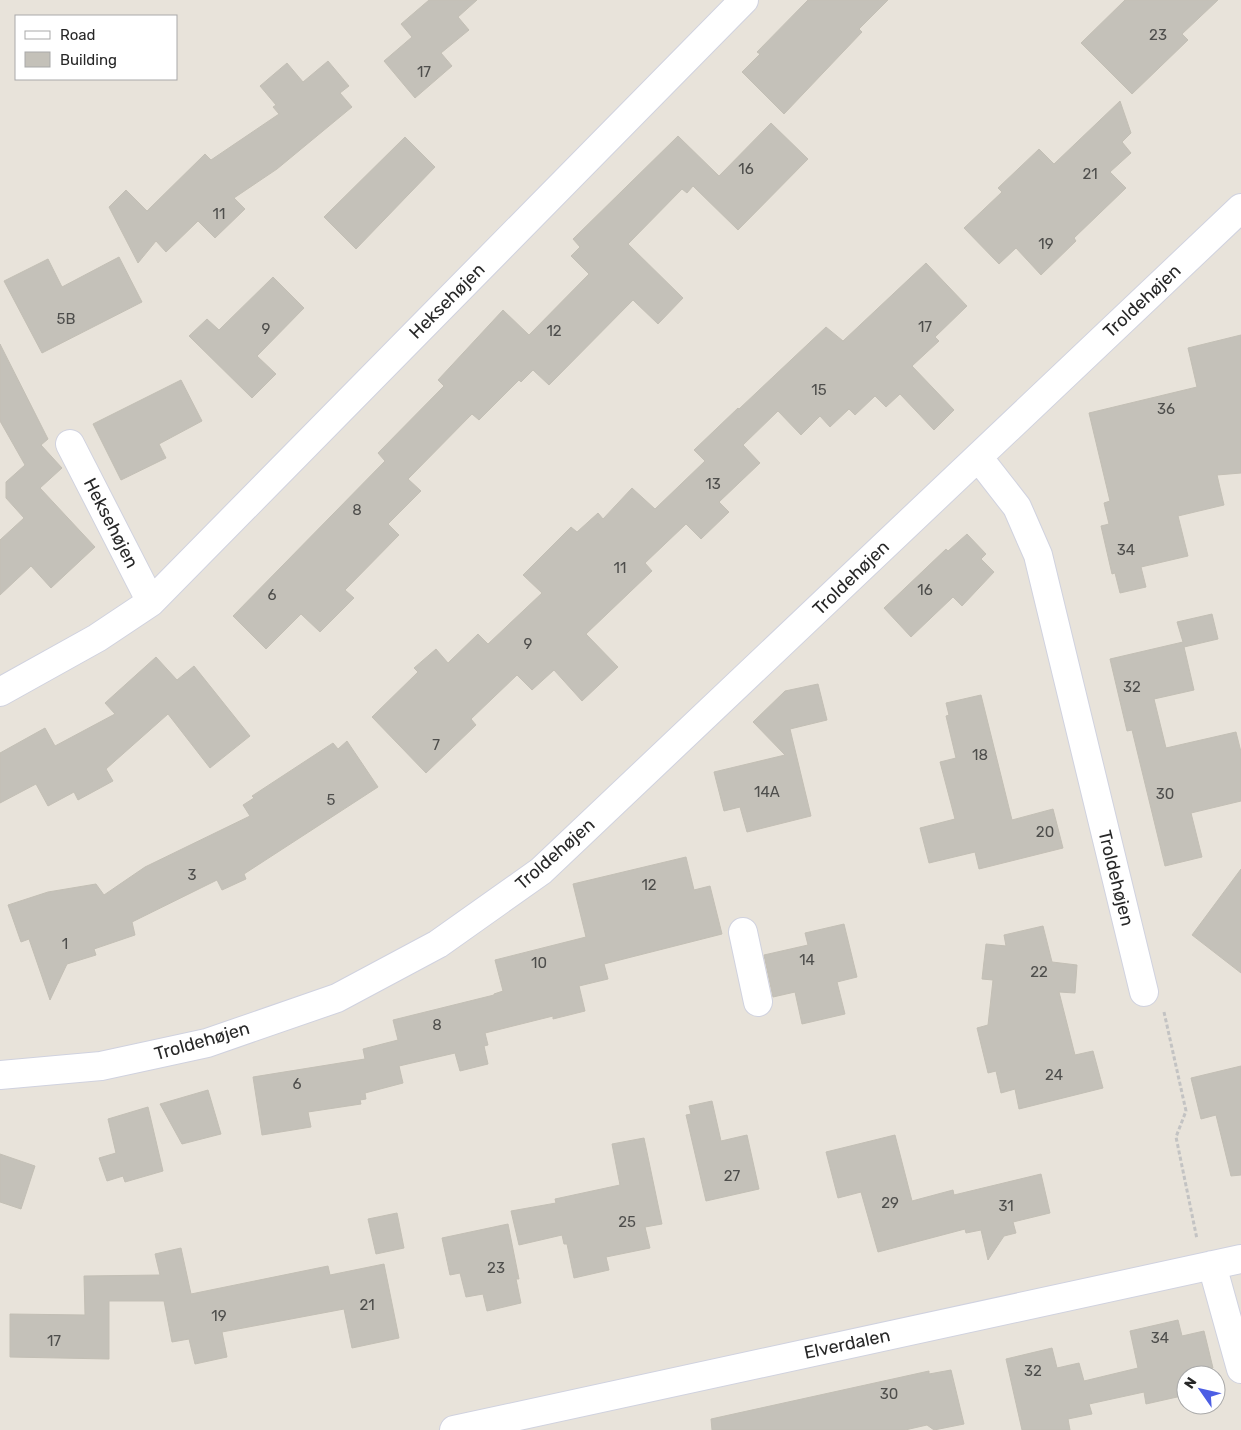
<svg xmlns="http://www.w3.org/2000/svg" width="1241" height="1430" viewBox="0 0 1241 1430" font-family="Rubik,sans-serif">
<style>
.building{fill:#c4c1b9;stroke:#c3bfb5}
.lines{fill:none;stroke-linecap:round;stroke-linejoin:round}
.minor-casing{stroke:#d0d2df;stroke-width:30}
.path{stroke:#c3c3c3;stroke-width:3;stroke-dasharray:4 2.5;stroke-linecap:butt}
.minor{stroke:#fff;stroke-width:28}
.labels{text-anchor:middle;stroke-width:4.5;stroke-linejoin:round;paint-order:stroke}
.number-label{font-size:15px;fill:#4e4e4c}
.street-label{font-size:18px;fill:#272727;stroke:#fff}
</style>
<rect width="100%" height="100%" fill="#e8e3da"/>
<!-- building -->
<path class="building" d="M429,0H477L458,17L469,30L441,53L452,66L415,98L384,61L412,37L401,24Z
M808,0H888L859,29L862,32L784,114L742,72L760,54L757,52Z
M1125,0H1218L1182,34L1188,40L1132,94L1081,43Z
M328,61L349,86L340,93L352,107L277,169L234,198L245,209L215,238L198,221L166,252L156,241L138,263L109,207L126,190L147,211L205,154L211,160L279,114L273,107L276,105L260,86L287,63L303,82Z
M1120,101L1131,133L1122,142L1131,153L1110,172L1126,188L1074,238L1076,241L1041,275L1016,248L999,264L964,228L1002,192L998,188L1039,149L1054,164Z
M771,123L808,159L738,230L693,186L687,193L682,189L628,244L683,298L658,324L633,300L549,385L533,370L521,382L519,380L479,420L472,414L408,479L421,491L388,524L399,535L345,590L354,598L320,632L301,614L266,649L233,616L385,461L378,453L444,386L438,380L503,310L529,335L589,274L571,256L580,247L573,239L678,136L719,176Z
M405,137L435,167L356,249L324,217Z
M119,257L142,302L42,353L4,281L48,259L62,287Z
M926,263L967,306L935,337L939,341L912,366L954,410L934,430L900,394L886,407L875,396L855,415L849,409L830,427L820,416L801,435L778,411L743,445L760,463L719,502L729,512L701,539L686,524L645,563L652,571L586,634L618,667L582,701L554,670L532,690L517,675L471,719L476,725L426,773L372,717L418,672L414,668L436,649L448,663L478,634L488,644L542,593L523,575L571,527L577,532L598,513L603,519L632,488L655,509L705,461L694,450L738,408L739,409L826,327L843,341Z
M273,277L304,308L257,356L276,374L252,398L189,336L207,319L219,330Z
M1241,335V473L1217,475L1224,505L1178,516L1188,556L1141,567L1146,587L1120,593L1115,573L1112,574L1101,526L1109,524L1104,503L1110,501L1089,413L1197,387L1188,348Z
M0,344L48,439L41,445L62,468L40,488L95,547L51,588L31,566L0,595V540L24,518L6,498V482L25,465L0,421Z
M181,380L202,421L159,444L166,458L121,480L93,424Z
M967,534L986,554L981,559L994,572L962,606L953,597L911,637L884,608L946,549L948,551Z
M1212,614L1218,639L1184,647L1194,690L1154,699L1166,748L1236,732L1241,752V801L1191,813L1202,857L1165,866L1132,730L1127,731L1110,659L1183,642L1177,622Z
M156,657L177,680L194,666L250,736L210,768L168,714L106,769L113,781L78,800L74,792L48,806L36,784L0,803V753L45,728L55,746L115,714L105,703Z
M818,684L827,720L790,729L811,816L747,832L740,807L724,811L714,772L785,755L753,722L785,691Z
M981,695L1012,820L1053,809L1063,848L979,869L975,852L929,863L920,828L955,819L940,762L956,758L946,716L949,715L946,703Z
M347,741L378,787L244,874L246,879L222,890L217,880L132,922L135,935L94,949L96,955L67,964L50,1000L29,939L21,942L8,905L48,892L96,884L104,895L145,867L250,816L243,805L254,798L252,796L333,743L338,749Z
M686,857L694,890L710,886L722,934L604,964L608,979L579,986L585,1011L553,1019V1016L485,1033L488,1045L484,1046L488,1064L460,1071L455,1053L399,1066L403,1083L365,1093L366,1099L360,1100L361,1104L308,1112L311,1127L262,1135L253,1077L365,1059L363,1049L398,1040L393,1020L494,995V994L503,991L495,960L586,937L573,884Z
M1241,869V973L1192,935Z
M844,924L857,977L837,982L845,1014L802,1024L795,992L773,997L764,955L808,945L805,933Z
M1043,926L1052,962L1077,965L1075,993L1059,992L1075,1055L1093,1051L1103,1088L1019,1109L1015,1089L1001,1093L996,1071L988,1073L977,1028L988,1025L993,980L982,979L986,944L1006,946L1004,935Z
M1241,1066V1175L1231,1176L1216,1115L1201,1119L1191,1078Z
M208,1090L221,1134L182,1144L160,1104Z
M712,1101L721,1141L747,1135L759,1189L706,1201L686,1115L691,1114L689,1106Z
M148,1107L163,1171L125,1182L123,1176L107,1181L99,1158L116,1153L108,1119Z
M895,1135L912,1201L953,1190L954,1195L1041,1174L1050,1213L1013,1222L1016,1233L1004,1236L988,1260L981,1230L966,1233L965,1229L878,1252L861,1192L838,1198L826,1152Z
M644,1138L662,1224L645,1227L650,1248L606,1257L609,1270L574,1278L567,1244H564L562,1235L519,1245L511,1211L556,1203L555,1199L620,1185L612,1144Z
M0,1154L35,1166L21,1209L0,1202Z
M397,1213L404,1248L376,1254L368,1219Z
M508,1224L519,1279H516L521,1303L487,1311L483,1294L466,1297L460,1273L450,1275L442,1238Z
M181,1248L191,1294L328,1266L330,1275L384,1264L399,1338L352,1348L344,1309L222,1332L227,1357L195,1364L189,1339L172,1342L164,1301H109V1359L10,1357V1314L85,1315L84,1276L160,1275L155,1254Z
M1178,1320L1182,1336L1204,1331L1213,1368L1186,1374V1395L1146,1404L1144,1392L1089,1404L1092,1414L1068,1419L1070,1430H1022L1006,1359L1052,1348L1057,1368L1079,1363L1084,1381L1138,1368L1130,1331Z
M951,1370L964,1424L934,1430L927,1425L905,1430H712L711,1419L929,1371V1374Z"/>
<g class="lines">
<!-- minor casing -->
<g class="minor-casing">
<path id="minor" d="M70,444L151,602
M978,457L1017,507L1038,555L1144,992
M0,692L97,638L151,602L744,0
M743,932L758,1002
M0,1075L101,1066L207,1043L337,998L438,944L541,871L1241,208
M1212,1265L1241,1369
M454,1430L1241,1259"/>
</g>
<!-- path -->
<path class="path" d="M1164,1012L1186,1111L1176,1137L1197,1239"/>
<!-- minor -->
<use href="#minor" class="minor"/>
</g>
<g class="labels">
<!-- number labels -->
<g class="number-label">
<text x="1158" y="40">23</text>
<text x="424" y="77">17</text>
<text x="746" y="174">16</text>
<text x="1090" y="179">21</text>
<text x="219" y="219">11</text>
<text x="1046" y="249">19</text>
<text x="66" y="324">5B</text>
<text x="925" y="332">17</text>
<text x="266" y="334">9</text>
<text x="554" y="336">12</text>
<text x="819" y="395">15</text>
<text x="1166" y="414">36</text>
<text x="713" y="489">13</text>
<text x="357" y="515">8</text>
<text x="1126" y="555">34</text>
<text x="620" y="573">11</text>
<text x="925" y="595">16</text>
<text x="272" y="600">6</text>
<text x="528" y="649">9</text>
<text x="1132" y="692">32</text>
<text x="436" y="750">7</text>
<text x="980" y="760">18</text>
<text x="767" y="797">14A</text>
<text x="1165" y="799">30</text>
<text x="331" y="805">5</text>
<text x="1045" y="837">20</text>
<text x="192" y="880">3</text>
<text x="649" y="890">12</text>
<text x="65" y="949">1</text>
<text x="807" y="965">14</text>
<text x="539" y="968">10</text>
<text x="1039" y="977">22</text>
<text x="437" y="1030">8</text>
<text x="1054" y="1080">24</text>
<text x="297" y="1089">6</text>
<text x="732" y="1181">27</text>
<text x="890" y="1208">29</text>
<text x="1006" y="1211">31</text>
<text x="627" y="1227">25</text>
<text x="496" y="1273">23</text>
<text x="367" y="1310">21</text>
<text x="219" y="1321">19</text>
<text x="1160" y="1343">34</text>
<text x="54" y="1346">17</text>
<text x="1033" y="1376">32</text>
<text x="889" y="1399">30</text>
</g>
<!-- street labels -->
<g class="street-label">
<text transform="translate(447 301) rotate(-45)" y="6">Heksehøjen</text>
<text transform="translate(1142 301) rotate(-43)" y="6">Troldehøjen</text>
<text transform="translate(111 523) rotate(63)" y="6">Heksehøjen</text>
<text transform="translate(851 578) rotate(-44)" y="6">Troldehøjen</text>
<text transform="translate(555 854) rotate(-41)" y="6">Troldehøjen</text>
<text transform="translate(1116 878) rotate(76)" y="6">Troldehøjen</text>
<text transform="translate(202 1041) rotate(-16)" y="6">Troldehøjen</text>
<text transform="translate(847 1344) rotate(-12)" y="6">Elverdalen</text>
</g>
</g>
<!-- legend -->
<rect x="15" y="15" width="162" height="65" fill="#ffffff" stroke="#a9a9a9"/>
<rect x="25" y="31" width="25" height="8" fill="#ffffff" stroke="#a9a9a9"/>
<text x="60" y="40" font-size="15" fill="#272727">Road</text>
<rect x="25" y="52" width="25" height="15" fill="#c4c1b9" stroke="#a9a9a9"/>
<text x="60" y="65" font-size="15" fill="#272727">Building</text>
<!-- north arrow -->
<g transform="translate(1201 1390) rotate(304)"><circle r="24" fill="#ffffff" stroke="#a9a9a9"/>
<path d="M0-4L9 19L0 12L-9 19Z" fill="#4c5ee4"/>
<text y="-8" font-size="14" font-weight="bold" text-anchor="middle" fill="#272727">N</text>
</g>
</svg>
